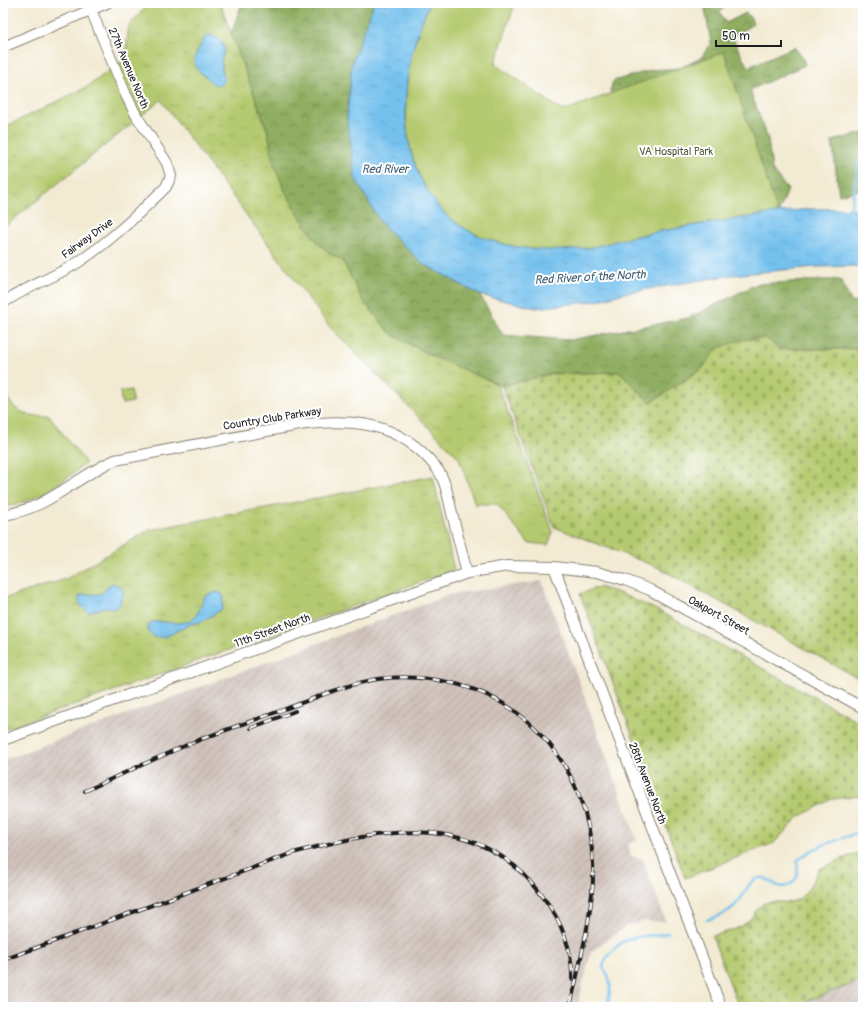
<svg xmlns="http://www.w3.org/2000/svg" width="866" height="1010" viewBox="0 0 866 1010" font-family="Pangolin,sans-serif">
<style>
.industrial{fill:url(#industrial-furrows)}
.grass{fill:url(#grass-tufts);stroke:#687346}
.forest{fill:url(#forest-crowns);stroke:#56653f}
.cemetery{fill:url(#cemetery-stones);stroke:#687346}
.park{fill:#b5ca6f;stroke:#687346}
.water{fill:url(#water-ripples);stroke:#486e85}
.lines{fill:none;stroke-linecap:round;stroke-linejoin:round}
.stream{stroke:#74c1ee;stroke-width:2.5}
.minor-casing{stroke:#878377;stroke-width:12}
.minor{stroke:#fff;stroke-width:10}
.rail-casing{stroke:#1c1c1c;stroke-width:4}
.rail{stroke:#fff;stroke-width:2.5;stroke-dasharray:8;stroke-linecap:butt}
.labels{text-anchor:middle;stroke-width:4;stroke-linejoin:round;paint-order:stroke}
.street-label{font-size:11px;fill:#1c1c1c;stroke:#fff}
.park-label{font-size:11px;fill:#525939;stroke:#fff}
.water-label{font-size:12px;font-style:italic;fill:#3f5e70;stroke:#fff}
</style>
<defs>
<pattern id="industrial-furrows" width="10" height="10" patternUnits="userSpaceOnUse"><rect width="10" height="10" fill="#cfc1ba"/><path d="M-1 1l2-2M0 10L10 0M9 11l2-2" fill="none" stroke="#b1a59f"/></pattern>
<pattern id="grass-tufts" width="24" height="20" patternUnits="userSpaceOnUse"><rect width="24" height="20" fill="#b5ca6f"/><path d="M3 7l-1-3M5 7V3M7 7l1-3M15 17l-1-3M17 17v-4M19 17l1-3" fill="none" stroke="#9bad60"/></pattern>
<pattern id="forest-crowns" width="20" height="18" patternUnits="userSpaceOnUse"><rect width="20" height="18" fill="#90ae62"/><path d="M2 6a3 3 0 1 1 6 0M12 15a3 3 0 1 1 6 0" fill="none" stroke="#758d50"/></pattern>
<pattern id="cemetery-stones" width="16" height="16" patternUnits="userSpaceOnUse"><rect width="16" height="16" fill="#b5ca6f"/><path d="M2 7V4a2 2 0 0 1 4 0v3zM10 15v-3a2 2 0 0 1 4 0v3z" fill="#9bad60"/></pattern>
<pattern id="water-ripples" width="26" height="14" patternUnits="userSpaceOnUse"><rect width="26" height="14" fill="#74c1ee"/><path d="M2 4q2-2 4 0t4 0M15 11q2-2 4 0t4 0" fill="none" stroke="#64a5cc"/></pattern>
</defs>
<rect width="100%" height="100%" fill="#fff"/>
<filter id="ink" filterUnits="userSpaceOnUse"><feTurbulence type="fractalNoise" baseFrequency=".025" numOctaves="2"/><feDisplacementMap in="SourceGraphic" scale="8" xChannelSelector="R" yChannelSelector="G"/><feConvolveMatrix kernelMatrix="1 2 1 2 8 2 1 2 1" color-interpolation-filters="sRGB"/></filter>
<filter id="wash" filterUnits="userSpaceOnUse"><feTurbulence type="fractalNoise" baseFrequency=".012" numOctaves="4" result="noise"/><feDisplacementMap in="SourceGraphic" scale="16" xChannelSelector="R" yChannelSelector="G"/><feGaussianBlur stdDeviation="0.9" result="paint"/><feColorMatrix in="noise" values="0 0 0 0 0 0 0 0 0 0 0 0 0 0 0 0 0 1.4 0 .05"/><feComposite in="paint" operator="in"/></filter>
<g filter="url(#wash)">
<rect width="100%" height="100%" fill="#f2ead2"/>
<!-- industrial -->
<path class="industrial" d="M542,581L637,840L628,844L631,856L643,859L666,922L645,921L626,926L591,952L577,1007H3V760L451,594Z
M863,980V1007H790Z"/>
<!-- grass -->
<path class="grass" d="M150,3H220L268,132L343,250L498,386L553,532L548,545L528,543L497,504H475L459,458L329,326L161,100L3,228V128L87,87L125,59L129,25Z
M433,476L454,570L3,730V599L66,579L149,530Z"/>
<!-- forest -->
<path class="forest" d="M242,3H374L352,63L347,117L422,263L480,295L503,335L570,340L688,318L757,284L840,279L852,303L863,299V349H779L766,338L716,349L703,368L650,403L620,372L551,374L502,386L436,358L391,334L361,298L343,261L327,252L314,238L298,214L283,187L273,161L268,132L231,33Z
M704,3H728L720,12L726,23L746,13L751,18L753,24L732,37L748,67L794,47L802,56L805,65L750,90L768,139L772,170L788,190L778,214L716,222L610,91L613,81L652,70L680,68L701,58L711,43Z
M863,133V189L839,195L832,141Z"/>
<!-- cemetery -->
<path class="cemetery" d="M766,338L779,349H863V681L657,567L554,527L502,386L551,374L620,372L650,403L703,368L716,349L740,340Z
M599,587L619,593L659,611L863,724V794L860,796L832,799L799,817L774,843L685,878L580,594Z
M863,852V980L790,1007H741L738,1005L712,936C724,932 740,930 749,920C754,915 756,909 763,904C768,901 775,901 781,902C805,905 809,886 819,869C834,863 847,855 863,852Z"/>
<!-- park -->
<path class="park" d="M430,3H515L495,64L563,111L724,52L778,214C736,219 694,224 652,233C629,238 605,246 581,249C540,254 484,246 451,219C433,205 420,180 413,158C398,107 407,51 430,3Z
M3,390C14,413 25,416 49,416L86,463C60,484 37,501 3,507Z
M131,390L133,402L122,404L120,392Z"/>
<!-- water -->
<path class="water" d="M374,3H430C407,51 398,107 413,159C419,179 435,207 452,220C488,247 537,253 580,249C597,247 615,241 632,237C659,231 688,226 716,222C747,217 779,212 810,209C828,208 846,209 863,209V266L815,267L731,275L624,293L596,301L536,308L480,295L422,263L381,223L355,178L347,117L352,63Z
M211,35L221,40L225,49L221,61L224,80C218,91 212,82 206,77C201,73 197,71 195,65C193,58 197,51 201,45C203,39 205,36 211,35Z
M112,583L121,587L124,592L119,606L115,609L105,607L89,612C82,609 77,604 80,595L101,594Z
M216,592L221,593L224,597L222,609L203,621L189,625L165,637C157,638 153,638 148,631V626L152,622C166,620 187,629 197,614C201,608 202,602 205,596Z"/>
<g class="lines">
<!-- stream -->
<path class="stream" d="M850,213L859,160
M707,920C723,915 734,910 743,895C747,889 748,884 754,880C769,870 775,896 792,883C794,881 797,879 797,876C798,871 797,866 798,860C813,846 844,838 863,831
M607,1007C610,992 614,980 603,968C605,954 620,941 633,938C644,935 656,936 668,933"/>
</g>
</g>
<g filter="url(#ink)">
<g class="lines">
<!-- minor casing -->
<g class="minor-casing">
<path id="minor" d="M3,47L107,3
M3,303C27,286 56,277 80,261C112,240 139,213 166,187L171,176L167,163L136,115L126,95L91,10
M3,515C49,509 75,477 115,460L299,425C344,419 386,420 422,452C429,459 437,467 441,475C447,487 449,501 452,513C457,533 462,553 467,573
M554,567L721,1007
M3,740L467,573L507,566L554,567L597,572L625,580L650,590L863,708"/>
</g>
<!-- minor -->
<use href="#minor" class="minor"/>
<!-- rail casing -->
<g class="rail-casing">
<path id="rail" d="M251,728L295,711
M85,791C120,775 154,759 189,744C221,731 253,721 285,709C316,698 346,684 378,679C398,676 418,677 437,680C530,695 589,771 593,864C595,906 579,965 570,1007
M3,960L293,853C385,828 480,809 544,898C561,921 573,950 572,979"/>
</g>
<!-- rail -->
<use href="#rail" class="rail"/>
</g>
</g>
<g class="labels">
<!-- street labels -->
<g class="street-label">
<text transform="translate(129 68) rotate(67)" y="4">27th Avenue North</text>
<text transform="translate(87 238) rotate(-36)" y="4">Fairway Drive</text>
<text transform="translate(272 418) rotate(-9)" y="4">Country Club Parkway</text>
<text transform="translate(719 615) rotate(29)" y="4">Oakport Street</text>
<text transform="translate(272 630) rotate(-20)" y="4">11th Street North</text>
<text transform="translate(648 783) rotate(69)" y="4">28th Avenue North</text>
</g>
<!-- park labels -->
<g class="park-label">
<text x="676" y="155">VA Hospital Park</text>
</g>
<!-- water labels -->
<g class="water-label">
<text x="385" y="173">Red River</text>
<text transform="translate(590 277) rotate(-3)" y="4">Red River of the North</text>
</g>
</g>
<!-- margin -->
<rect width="866" height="1010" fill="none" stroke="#fff" stroke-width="16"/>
<!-- scale -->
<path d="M716 40v6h65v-6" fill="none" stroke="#1c1c1c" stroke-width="2"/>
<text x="722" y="40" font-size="12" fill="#1c1c1c" stroke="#ffffff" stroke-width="3" paint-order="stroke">50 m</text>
</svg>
